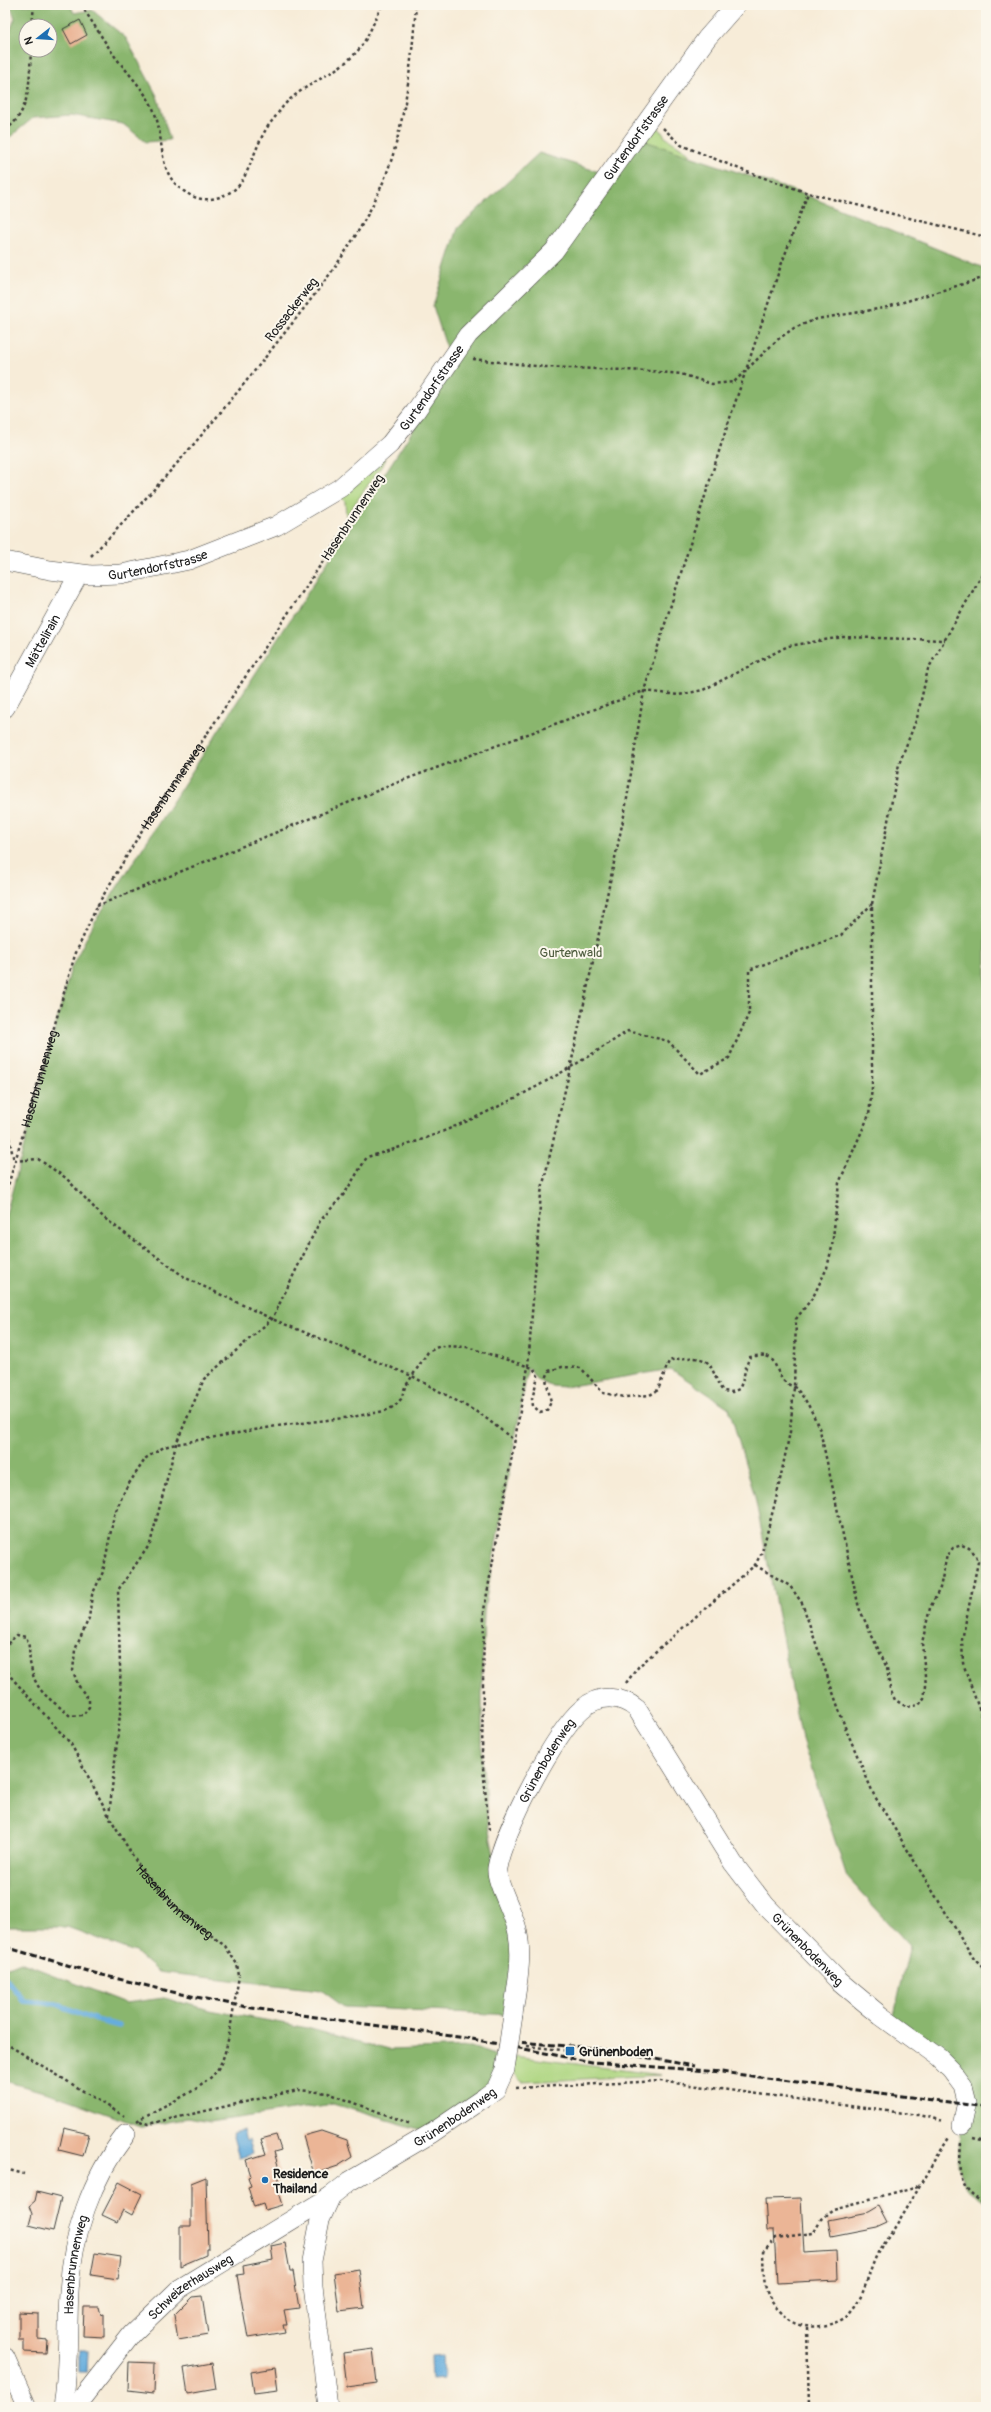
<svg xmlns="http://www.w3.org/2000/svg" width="991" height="2412" viewBox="0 0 991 2412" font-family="Pangolin,sans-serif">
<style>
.green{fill:#add580;stroke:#64784e}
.forest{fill:#8ab66e;stroke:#536945;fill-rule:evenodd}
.water{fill:#66addd;stroke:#41647c}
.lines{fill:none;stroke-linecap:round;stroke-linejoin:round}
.stream{stroke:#66addd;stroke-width:5.5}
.building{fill:#ebb596}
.minor-casing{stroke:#3d3b38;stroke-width:20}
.path{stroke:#3d3b38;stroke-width:2.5;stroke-dasharray:3 3;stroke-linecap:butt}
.minor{stroke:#fff;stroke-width:19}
.rail{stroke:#1c1c1c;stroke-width:3;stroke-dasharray:6 3;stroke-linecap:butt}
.minor-bridge-casing{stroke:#3d3b38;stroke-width:20;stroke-linecap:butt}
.path-bridge{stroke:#3d3b38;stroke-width:2.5;stroke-dasharray:3 3;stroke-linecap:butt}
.minor-bridge{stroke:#fff;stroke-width:19}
.poi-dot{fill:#1f6fb2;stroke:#fbf7ec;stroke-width:1.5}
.labels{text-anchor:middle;stroke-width:4;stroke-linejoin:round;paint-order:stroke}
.street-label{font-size:13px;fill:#1c1c1c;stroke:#fbf7ec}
.park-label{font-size:13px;fill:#4f5d3f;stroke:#fbf7ec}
.poi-label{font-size:13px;font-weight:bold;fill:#1c1c1c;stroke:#fbf7ec;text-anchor:start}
</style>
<rect width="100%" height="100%" fill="#fbf7ec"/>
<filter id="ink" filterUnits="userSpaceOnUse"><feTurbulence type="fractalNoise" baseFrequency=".025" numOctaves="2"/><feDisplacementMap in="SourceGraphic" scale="8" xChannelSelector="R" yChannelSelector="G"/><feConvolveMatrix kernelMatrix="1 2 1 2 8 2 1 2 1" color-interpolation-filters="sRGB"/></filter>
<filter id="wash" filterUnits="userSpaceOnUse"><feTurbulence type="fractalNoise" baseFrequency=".012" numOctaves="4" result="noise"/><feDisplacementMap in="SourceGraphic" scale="16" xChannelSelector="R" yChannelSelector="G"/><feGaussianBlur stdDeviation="0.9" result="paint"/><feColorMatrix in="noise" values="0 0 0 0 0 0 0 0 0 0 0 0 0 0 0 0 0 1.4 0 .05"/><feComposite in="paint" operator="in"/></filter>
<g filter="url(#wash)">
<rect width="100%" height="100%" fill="#f7ecd8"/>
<!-- green -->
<path class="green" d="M655,122L665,137L691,154L688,157L642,142Z
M385,458V461L346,516L345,501L337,495Z
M514,2056L661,2075L522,2082L511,2071Z"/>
<!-- forest -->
<path class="forest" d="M10,5H70L74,13L92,10L126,38L157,96L170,140L146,142L123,124L71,115L33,118L5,141V44L15,18ZM26,26H50V50H26Z
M642,140L803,194L986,269V2203L967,2189L958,2166L963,2086L892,2024L910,1946L847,1877L802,1740L755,1497L729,1408L671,1369L565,1387L552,1386L536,1379L528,1367L484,1610L482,1672V1757L488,1827L497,1869L515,1921L513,2015L344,2007L321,1990L158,1972L135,1952L67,1927H5V1218L71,968L94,923L453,368L433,306L458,228L539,153L615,177Z
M20,1962L126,2003L164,1998L210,2010L303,2027L389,2050L471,2047L495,2055L505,2069L432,2133L333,2104L210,2122L188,2118L143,2127L58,2096L5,2081V1968Z"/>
<!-- water -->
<path class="water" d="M243,2130L246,2140L249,2139L253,2154L239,2158L232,2133Z
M79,2350H89L88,2372H79Z
M443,2355L444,2378L432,2379L431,2356Z"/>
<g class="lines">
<!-- stream -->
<path class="stream" d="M5,1978L24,2001L57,2004L96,2020L119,2026"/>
</g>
<g id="blocks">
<!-- building -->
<path class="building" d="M80,20L87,35L71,44L63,29Z
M64,2128L89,2134L83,2156L59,2150Z
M321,2131L347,2140L352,2157L338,2166L314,2174L303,2136Z
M276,2135L281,2150L274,2152L280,2172L276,2186L282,2205L265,2210L263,2204L254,2207L248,2187L251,2186L248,2177L251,2176L246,2160L266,2154L261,2139Z
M206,2177L208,2249H206V2255L180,2266V2226H191V2183Z
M119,2182L142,2194L132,2215L123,2210L117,2222L102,2215Z
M37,2192L61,2198L53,2231L29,2225L32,2214L29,2206L35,2201Z
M801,2198L804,2253L836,2251L837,2280L777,2283L774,2230H767L765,2199Z
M879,2206L888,2223L877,2228L831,2237L828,2220L869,2212Z
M285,2243L290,2271H293L299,2308L284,2310L287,2324H283L285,2332L248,2338L237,2275L244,2274L243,2266L273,2260L271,2246Z
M95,2253L121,2257L118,2279L91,2275Z
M359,2269L364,2308L339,2311L334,2273Z
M202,2296L208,2335L178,2340L174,2315L192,2297Z
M84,2307H99L101,2315L104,2314V2337L83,2336Z
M19,2312L38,2313V2339L47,2340L46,2353L24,2352V2340H19Z
M373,2349L377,2383L347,2387L343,2353Z
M129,2362L155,2363L154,2393L128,2390Z
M212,2363L216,2389L188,2394L184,2368Z
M275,2368L278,2390L254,2393L251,2372Z"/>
</g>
</g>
<g filter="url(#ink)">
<use href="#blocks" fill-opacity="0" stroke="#3d3b38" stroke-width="1"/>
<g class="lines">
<!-- minor casing -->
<g class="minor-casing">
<g id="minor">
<path id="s3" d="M5,561L50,570L91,575L121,574L189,560L276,526L340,488L390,444L415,412L468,335L554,251L707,38L736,5"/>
<path id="s4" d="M5,708L79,574"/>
<path id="s5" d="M513,2015C516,1989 523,1960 518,1934C516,1916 495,1882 497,1868C503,1832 555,1732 582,1709C599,1694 621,1695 637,1709L733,1863L766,1906L839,1981L881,2016L939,2058L951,2070L963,2086L967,2102L962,2125"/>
<path d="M5,2357L27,2407"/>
<path id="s6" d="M63,2407C69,2370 67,2330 69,2292C72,2235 91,2179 126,2134"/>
<path id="s7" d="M75,2407L132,2334L179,2289L331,2196"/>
<path id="s8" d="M328,2407L313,2286L312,2261L320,2220L331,2196L350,2181L432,2133L485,2097L496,2089L505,2069"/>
</g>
</g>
<!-- path -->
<g class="path">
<path d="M81,5C93,23 104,41 116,58C128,73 142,88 151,104C169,140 151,175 192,196C205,203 223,198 235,189C249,179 256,139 272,121C277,115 281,108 287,102C309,81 340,73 360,48C369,36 375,19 382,5"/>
<path d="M32,26L34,5"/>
<path d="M663,128L681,145L747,172L808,193L986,237"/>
<path d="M5,130C32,112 29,78 31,50"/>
<path d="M473,359L545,367L649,371L681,374L712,384L734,382L777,340L794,328L817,319L884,308L986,277"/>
<path d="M91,556C157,489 217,419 275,345C321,287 369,229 392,158C407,108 412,57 416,5"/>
<path d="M97,906L401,781L644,691L679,695L703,690L788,646L843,637L945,640"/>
<path d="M5,1120L14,1161"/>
<path d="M14,1161L38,1159L66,1178L104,1218L186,1278L272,1319L412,1376L482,1415L515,1441"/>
<path id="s1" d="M5,1196L75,955L97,906L141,832L377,481"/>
<path d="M755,1565L790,1586L802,1603L845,1727L874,1795L974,1959L986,1971"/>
<path d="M5,1655L6,1645L17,1635L26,1637C31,1647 28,1656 31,1667C36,1694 52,1699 70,1716L83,1715L89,1707V1700L78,1685L73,1671L75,1650L89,1618L92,1595L103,1572L114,1515L126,1488L146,1458L164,1447L176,1444L277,1426L352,1417L385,1411L395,1406L401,1399L405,1387L428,1352L440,1346L467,1347L533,1368L538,1376L532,1399L533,1406L540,1412L547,1410L551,1402L546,1379L549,1371L562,1367L581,1368L603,1393L625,1397L650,1395L658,1390L669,1361C679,1358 701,1355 708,1363C715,1371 716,1383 723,1391L732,1392L739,1389C745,1378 744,1368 750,1357C781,1350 771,1370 786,1383C788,1385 792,1385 794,1387C807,1398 813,1415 820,1430L859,1608L887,1668L890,1689L895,1700L907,1707L919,1705L924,1698L926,1686L922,1643L930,1608L940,1588L947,1555L953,1548L962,1545L969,1548L976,1555L978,1562L962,1640L963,1663L986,1729"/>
<path id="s2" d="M5,1666L11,1677L71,1744L109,1816L140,1868L178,1910L225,1946L237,1964L239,1976"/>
<path d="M626,1683L639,1666L755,1565L762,1552L776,1499L790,1432L794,1387L796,1319L813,1297L827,1268L832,1247L839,1183L869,1115L872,1088V904L899,764L917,718L928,669L986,568"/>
<path d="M109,1816L121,1705L118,1590L150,1544L176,1444L204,1379L272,1319L320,1221L345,1193L367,1157C460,1132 548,1084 628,1031L668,1041L700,1074L729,1058L749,1013V970L841,935L872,904"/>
<path d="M489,1830L482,1757L484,1610L528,1367L541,1193L570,1069L625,811L644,691L721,445L780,268L808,193"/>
<path d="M5,2043L124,2116"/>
<path d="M527,2046L570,2051"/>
<path d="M516,2088L660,2081L918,2115L944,2121"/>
<path d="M137,2121C160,2106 196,2094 214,2074C224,2063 227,2045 230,2030"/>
<path d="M140,2121L148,2124L298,2090L328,2093L411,2124"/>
<path d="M973,2138L986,2141"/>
<path d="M960,2143C958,2168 958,2193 986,2203"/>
<path d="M5,2169L24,2174"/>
<path d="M918,2186L833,2209L821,2219L813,2233L776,2238L763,2251C764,2285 762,2300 792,2321C805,2331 834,2326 846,2317C866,2300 868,2268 881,2247C884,2240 891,2234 895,2227C914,2197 930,2166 949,2136"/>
<path d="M807,2328L809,2407"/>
</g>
<!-- minor -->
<use href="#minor" class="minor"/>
<!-- rail -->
<path class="rail" d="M5,1947L98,1974L181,1994L252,2008L472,2039L592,2062L721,2072L986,2107
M504,2041L594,2048L694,2066"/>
<!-- minor-bridge casing -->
<g class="minor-bridge-casing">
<path id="minor-bridge" d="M505,2069L513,2015"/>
</g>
<!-- path-bridge -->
<path class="path-bridge" d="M230,2030L239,1976"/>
<!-- minor-bridge -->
<use href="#minor-bridge" class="minor-bridge"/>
</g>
</g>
<!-- markers -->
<g class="poi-dot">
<rect x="565" y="2046" width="10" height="10" rx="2"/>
<circle cx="265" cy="2180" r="4"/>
</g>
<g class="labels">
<!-- street labels -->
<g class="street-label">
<text dy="5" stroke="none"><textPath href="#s3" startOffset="815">Gurtendorfstrasse</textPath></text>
<text transform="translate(291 309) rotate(-52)" y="5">Rossackerweg</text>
<text dy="5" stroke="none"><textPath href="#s3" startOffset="491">Gurtendorfstrasse</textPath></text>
<text transform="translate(352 517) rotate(-56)" y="5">Hasenbrunnenweg</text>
<text dy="5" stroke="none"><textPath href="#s3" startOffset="155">Gurtendorfstrasse</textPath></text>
<text dy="5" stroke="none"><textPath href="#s4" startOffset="77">Mättelirain</textPath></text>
<text dy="5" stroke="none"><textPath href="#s1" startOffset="446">Hasenbrunnenweg</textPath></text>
<text dy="5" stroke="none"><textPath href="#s1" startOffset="122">Hasenbrunnenweg</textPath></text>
<text dy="5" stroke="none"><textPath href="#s5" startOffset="270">Grünenbodenweg</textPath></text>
<text dy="5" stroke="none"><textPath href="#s2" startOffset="293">Hasenbrunnenweg</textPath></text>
<text dy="5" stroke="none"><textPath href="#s5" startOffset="689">Grünenbodenweg</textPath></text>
<text dy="5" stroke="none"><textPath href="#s8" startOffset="362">Grünenbodenweg</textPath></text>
<text dy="5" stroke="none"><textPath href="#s6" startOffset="143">Hasenbrunnenweg</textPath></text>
<text dy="5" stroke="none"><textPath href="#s7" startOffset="168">Schweizerhausweg</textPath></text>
</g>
<!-- park labels -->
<g class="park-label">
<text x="571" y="957">Gurtenwald</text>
</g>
<!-- poi labels -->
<g class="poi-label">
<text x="579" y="2056">Grünenboden</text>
<text x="273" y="2178">Residence<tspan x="273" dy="15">Thailand</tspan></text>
</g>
</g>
<!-- margin -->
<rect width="991" height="2412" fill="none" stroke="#fbf7ec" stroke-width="20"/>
<!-- north arrow -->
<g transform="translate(38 38) rotate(253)"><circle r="19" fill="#fbf7ec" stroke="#a29f99"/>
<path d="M0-3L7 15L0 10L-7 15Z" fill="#1f6fb2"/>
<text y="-6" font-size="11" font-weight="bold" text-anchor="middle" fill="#1c1c1c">N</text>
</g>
</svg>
